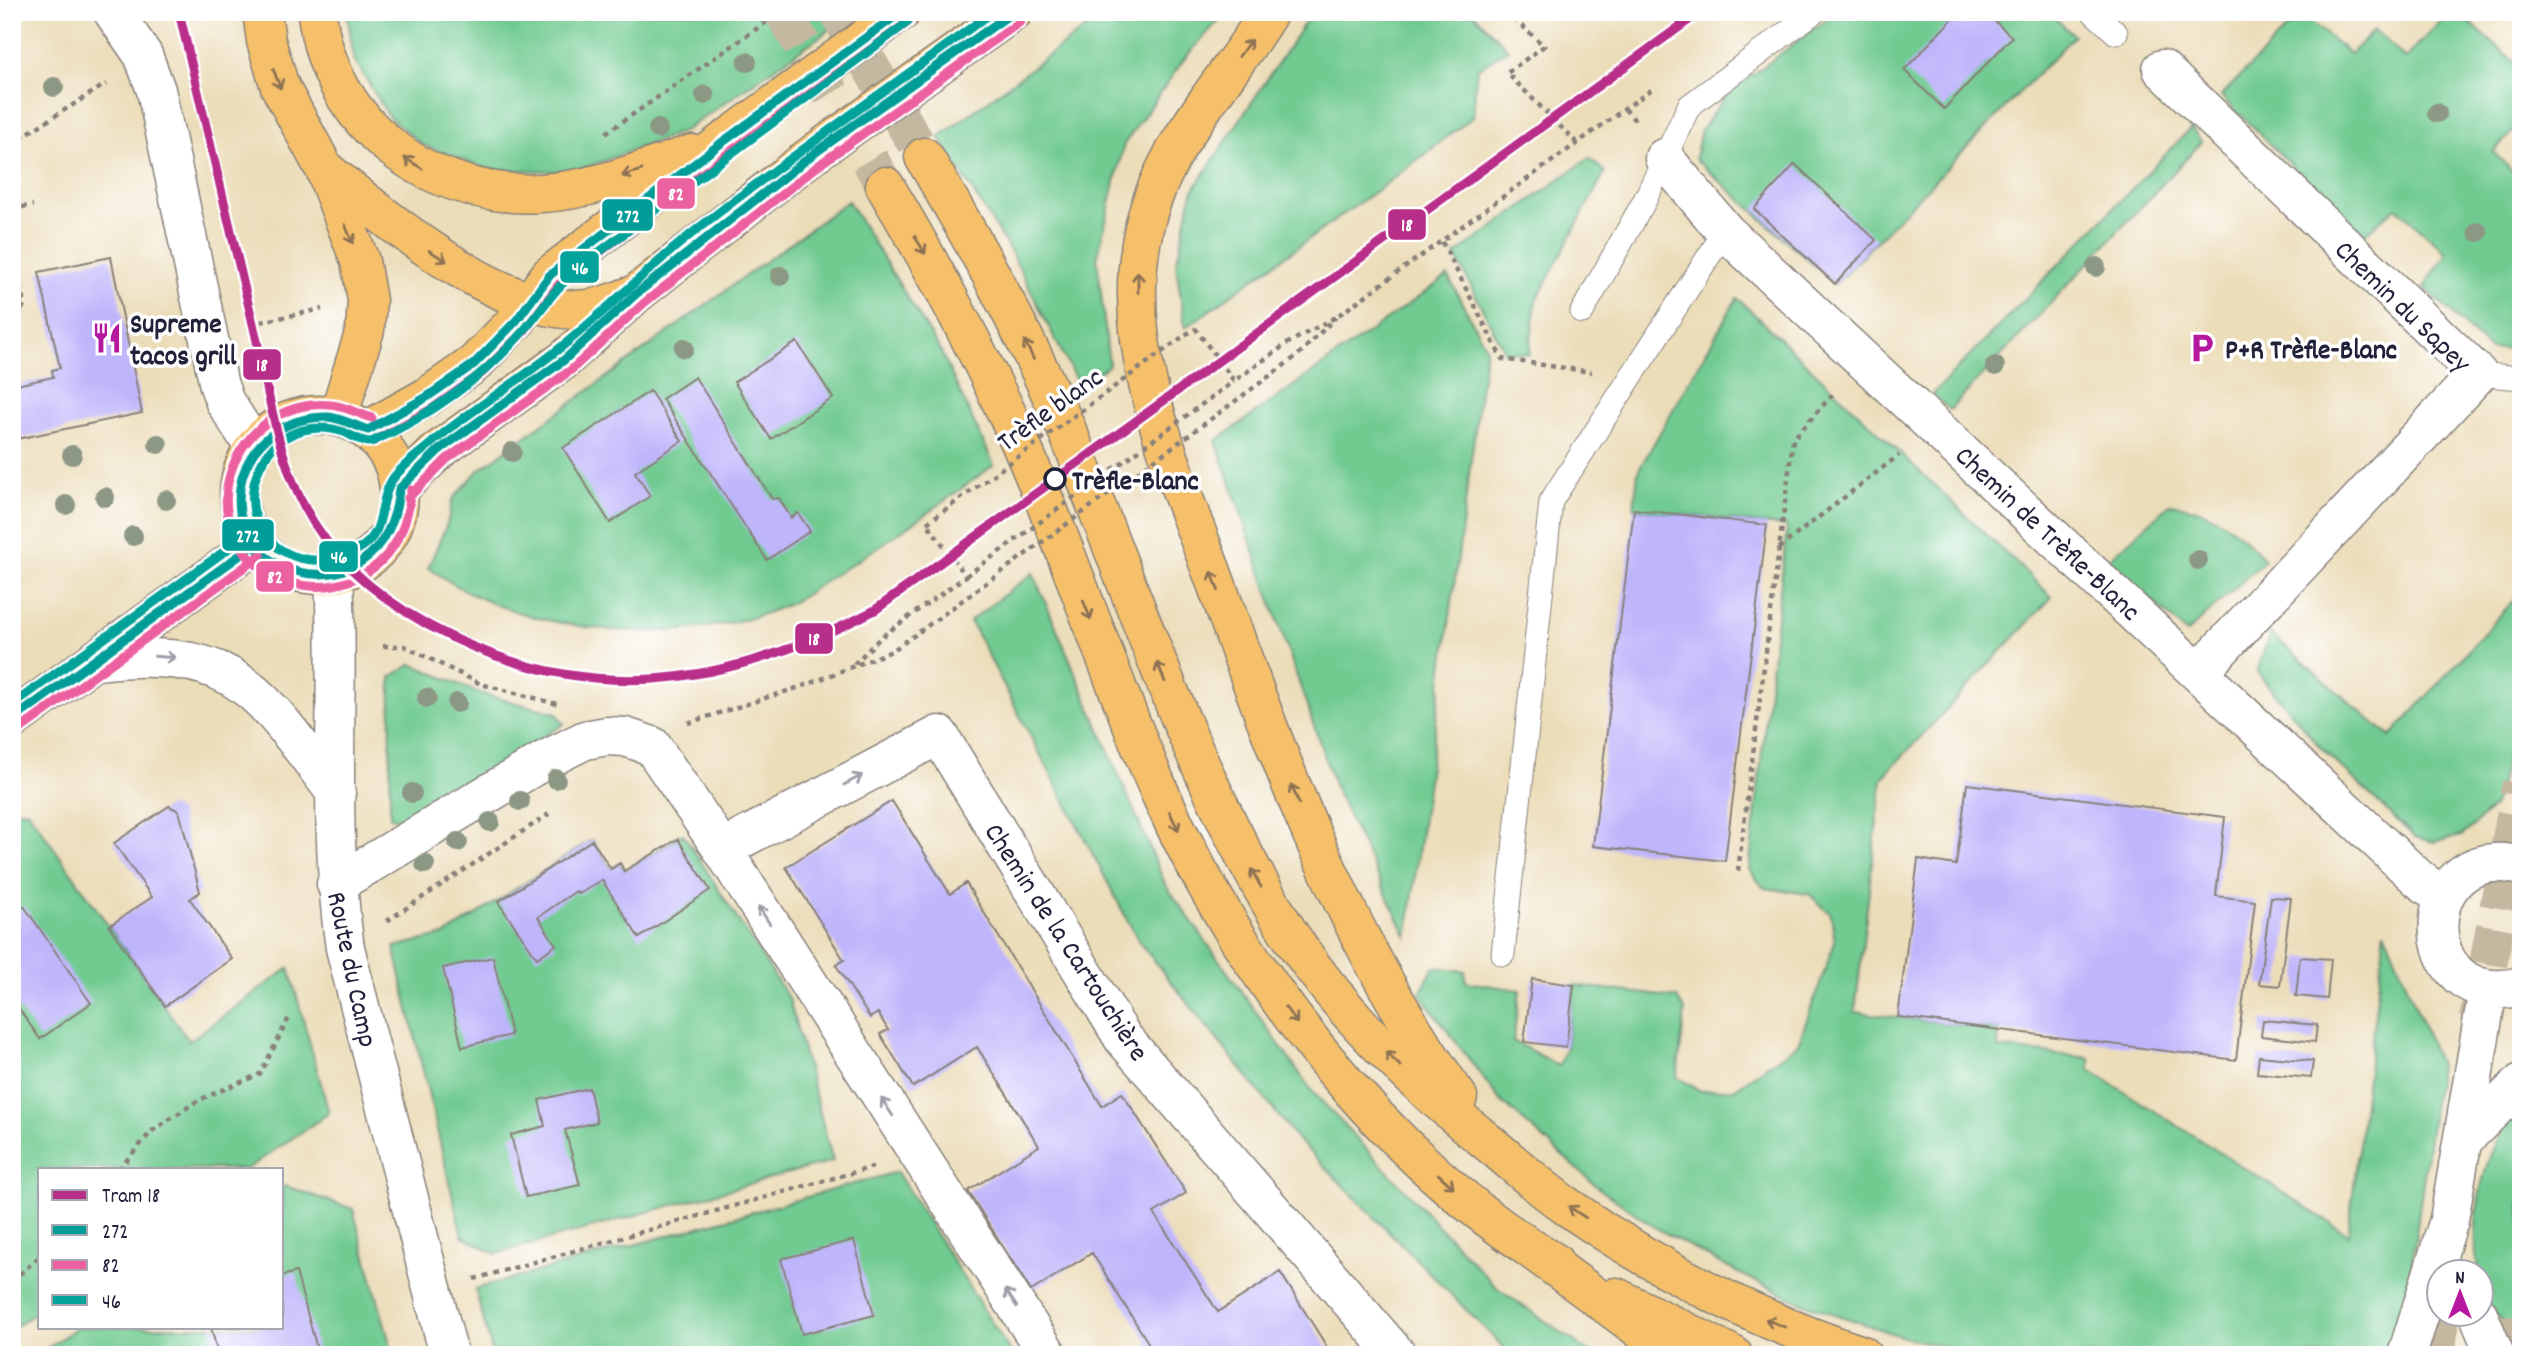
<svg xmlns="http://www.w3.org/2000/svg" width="2533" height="1367" viewBox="0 0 2533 1367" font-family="Dekko,sans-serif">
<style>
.green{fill:#71cb91;stroke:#4a7666;stroke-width:2}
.building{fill:#bfb5fb}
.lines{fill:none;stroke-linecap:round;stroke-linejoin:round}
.primary-tunnel{stroke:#c4b8a0;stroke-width:38;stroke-dasharray:38 19;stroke-linecap:butt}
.motorway-tunnel{stroke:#c4b8a0;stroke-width:38;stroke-dasharray:38 19;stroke-linecap:butt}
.service-casing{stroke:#87807a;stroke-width:25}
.minor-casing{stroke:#87807a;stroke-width:41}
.tertiary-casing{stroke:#87807a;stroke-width:41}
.secondary-casing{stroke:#87807a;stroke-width:41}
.primary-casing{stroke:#87807a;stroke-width:41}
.motorway-casing{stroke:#87807a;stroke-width:41}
.path{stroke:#87807a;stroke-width:4.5;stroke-dasharray:5 5;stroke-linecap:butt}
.service{stroke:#fff;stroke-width:23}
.minor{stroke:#fff;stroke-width:38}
.tertiary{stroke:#fff;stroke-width:38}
.secondary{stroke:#fbe6c4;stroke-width:38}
.primary{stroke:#f6c06b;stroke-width:38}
.motorway{stroke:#f6c06b;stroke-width:38}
.path-bridge{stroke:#87807a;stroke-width:4.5;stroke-dasharray:5 5;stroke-linecap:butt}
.bus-1-casing{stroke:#fff;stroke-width:14}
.bus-2-casing{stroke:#fff;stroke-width:14}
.bus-3-casing{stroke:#fff;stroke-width:14}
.bus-1{stroke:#009c98;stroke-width:9}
.bus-2{stroke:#ec619f;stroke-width:9}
.bus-3{stroke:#03a29a;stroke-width:9}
.tram-1-casing{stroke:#fff;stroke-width:14}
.tram-1{stroke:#b82f89;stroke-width:9}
.tree{fill:#8c9784}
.oneway{stroke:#8c7153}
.oneway2{stroke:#9c9ca7}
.stop-dot{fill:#fff;stroke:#22223b;stroke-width:3.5}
.labels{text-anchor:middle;stroke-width:7;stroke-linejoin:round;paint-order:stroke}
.street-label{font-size:28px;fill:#22223b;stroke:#fff}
.poi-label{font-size:28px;font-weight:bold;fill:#22223b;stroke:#fff;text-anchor:start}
.stop-label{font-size:28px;font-weight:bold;fill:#22223b;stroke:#fff;text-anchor:start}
.line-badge{stroke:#fff;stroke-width:2.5}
.badge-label{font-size:19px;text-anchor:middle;font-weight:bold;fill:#fff}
</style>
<rect width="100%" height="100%" fill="#fff"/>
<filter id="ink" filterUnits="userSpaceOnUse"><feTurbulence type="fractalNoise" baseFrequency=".0143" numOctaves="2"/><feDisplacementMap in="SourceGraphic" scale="14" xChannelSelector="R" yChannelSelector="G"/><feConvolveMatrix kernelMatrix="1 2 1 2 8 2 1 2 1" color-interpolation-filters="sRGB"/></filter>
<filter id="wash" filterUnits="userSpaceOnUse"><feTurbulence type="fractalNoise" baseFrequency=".00686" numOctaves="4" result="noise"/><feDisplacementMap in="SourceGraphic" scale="28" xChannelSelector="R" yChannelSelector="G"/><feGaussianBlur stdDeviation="1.57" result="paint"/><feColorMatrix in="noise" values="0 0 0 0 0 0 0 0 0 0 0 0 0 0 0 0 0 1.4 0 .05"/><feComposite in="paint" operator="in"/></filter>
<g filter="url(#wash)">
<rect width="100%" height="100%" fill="#ecddb9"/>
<!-- green -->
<path class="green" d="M347,12H855L684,131L574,172L487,169L423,145L389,117L354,59Z
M1107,12H1226L1185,58L1124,144L1097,258L1109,365L1079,386L1012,254L939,137Z
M1312,12H1472L1508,49L1477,69L1473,117L1387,183L1185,328L1176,265L1192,192Z
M1836,12H2049L2074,36L1835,284L1695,159L1701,130L1726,95Z
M2450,12H2458L2521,68V123L2493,152L2521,180V348L2489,349L2424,287L2447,253L2396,207L2363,236L2221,96L2301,14L2350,54L2374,30L2405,58Z
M2191,128L2202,142L1950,410L1932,395Z
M1589,158L1605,172L1536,301L1529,354L1504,351L1455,255Z
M848,201L940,350L994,465C940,504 887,543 831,577C817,585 805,597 791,603C701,645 562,638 474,595C458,588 443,577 428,568L447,524L453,499L478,471Z
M1448,276L1486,348L1407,937L1336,790L1216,441Z
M1737,298L2052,597L1882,778L1855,1012L1999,1030L1998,1048L2090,1058V1070L2348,1234L2385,931L2439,1065L2407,1300L2400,1325L2380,1355H1981L1900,1336L1802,1303L1736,1272L1656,1228L1601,1190L1499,1099L1420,994L1434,967L1465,971L1466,982L1520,990L1513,1041L1559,1066L1566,1047L1574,985L1677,998L1685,1011L1677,1077L1701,1091L1734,1089L1798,1044L1835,942L1831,914L1809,894L1764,888L1749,870L1787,527L1634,509L1638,471Z
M2170,504C2211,508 2238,530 2265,560L2187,633L2108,560Z
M1033,573L1165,884L1312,1091L1496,1287L1594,1355H1511L1298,1140L1139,942L970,621Z
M2521,592V701L2494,806L2462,836L2433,842L2415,837L2320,747L2257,672L2270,633L2390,737Z
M412,664L482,694L556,713L564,724L407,821L390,817L391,677Z
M12,809L28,811L189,1041L289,968L329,1113L247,1169H40V1310L12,1329Z
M683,834L789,999L833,1161L496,1254L462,1236L394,947L445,935L592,840L611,869L620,863L625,871Z
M2521,1107V1332L2512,1333C2504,1324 2493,1314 2488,1303C2466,1257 2475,1179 2501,1133C2506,1123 2514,1115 2521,1107Z
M897,1172L1012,1355H493L475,1289Z
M285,1186L353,1209L393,1355H37L78,1327H282V1188Z"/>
<g id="blocks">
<!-- building -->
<path class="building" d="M1959,12H1985L2012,37L1944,109L1904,70Z
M1795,164L1876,240L1835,284L1754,209Z
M111,257L142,413L12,440V386L53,377L52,370L60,368L39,272Z
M797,342L833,398L771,439L734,382Z
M695,377L772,499L779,498L791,518L798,513L810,531L767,560L662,399Z
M650,391L682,441L635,472L650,496L610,523L563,448Z
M1634,509L1767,525L1725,861L1593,846Z
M1967,784L2225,817L2216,896L2255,901L2236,1060L1898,1017L1918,859L1956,865Z
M892,801L950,894L966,883L1102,1106L1122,1093L1186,1193L1154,1213L1218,1312L1280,1272L1332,1355H1151L1154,1352L1092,1253L1031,1291L968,1191L1039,1146L977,1047L913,1087L880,1034L888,1030L878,1013L870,1018L836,965L844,960L786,867Z
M169,806L179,811L200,892L190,899L232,959L165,1006L109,926L152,897L114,843Z
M678,839L710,890L639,938L602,880L579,894L576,891L538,917L556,945L537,958L498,902L592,840L611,869L620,863L624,871Z
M2271,897L2291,898L2280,986L2259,984Z
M24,906L91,1003L40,1039L12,999V914Z
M493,957L511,1035L462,1047L443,968Z
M2300,957L2331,959L2327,999L2296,996Z
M1532,979L1574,985L1566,1047L1524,1042Z
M2263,1020L2317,1025L2315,1042L2261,1036Z
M2259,1056L2313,1061L2311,1078L2257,1073Z
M589,1088L597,1122L565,1130L580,1185L526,1197L511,1135L545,1126L539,1100Z
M854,1240L874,1315L802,1334L781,1259Z
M296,1272L317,1349L295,1355H218L211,1327H282V1276Z"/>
</g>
</g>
<g filter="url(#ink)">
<use href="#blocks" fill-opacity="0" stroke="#87807a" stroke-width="2"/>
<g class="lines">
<!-- primary-tunnel -->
<path class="primary-tunnel" d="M783,12L885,186
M838,12L924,157"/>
<!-- motorway-tunnel -->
<path class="motorway-tunnel" d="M2478,1020L2521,784
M2437,1355L2440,1314
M2515,1355L2521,1306"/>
<!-- service casing -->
<g class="service-casing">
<path id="service" d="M2093,12L2116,33
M1582,312L1645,200L1689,106L1814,12
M2478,374L2521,378
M1503,954L1551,501L1725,231"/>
</g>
<!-- minor casing -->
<g class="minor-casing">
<path id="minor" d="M2162,69L2478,374L2199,672
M1664,158L1725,231L2419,879L2443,897
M2521,866C2412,837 2410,1015 2521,986
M336,884L543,761L585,740L607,736L625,737L652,746L722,849
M2463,1140L2521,1083
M2478,1314L2495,1355
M1048,1355L722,849L939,735L1123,1038L1397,1355
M2407,1355L2449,1220L2488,989"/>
</g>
<!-- tertiary casing -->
<g class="tertiary-casing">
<path id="tertiary" d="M113,12L143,55L156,90L219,386L225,402L255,448
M334,573C340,698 327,824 345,948L449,1355
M97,661C238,645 257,690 336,793"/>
</g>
<!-- secondary casing -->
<g class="secondary-casing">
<path id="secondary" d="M12,720L254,545"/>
</g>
<!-- primary casing -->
<g class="primary-casing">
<path id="primary" d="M262,12L266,41L280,87L325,170L360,261L367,300L365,330L338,417
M317,12C328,126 432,200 542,193C593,190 643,170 692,154
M1269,12C1226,83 1163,144 1144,228C1116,350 1176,473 1217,586C1280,764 1346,943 1458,1097
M924,157C973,240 1019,322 1058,410C1076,448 1089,489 1105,528C1157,662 1206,796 1280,919C1333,1006 1407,1077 1485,1140C1511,1161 1537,1185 1565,1205C1657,1269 1756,1320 1862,1355
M325,170C389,220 509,324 595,308C607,305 619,300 631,296
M885,186C934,268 979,351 1018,438C1070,554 1109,676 1160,793C1236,966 1389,1167 1554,1262
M239 495a80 80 0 1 1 160 0a80 80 0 1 1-160 0Z
M368,430L427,397L474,364L516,321L550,275L720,144L901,12
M399,489L439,450L564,360L636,294L699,244L816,152L1013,12
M1616,1297L1733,1355"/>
</g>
<!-- motorway casing -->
<g class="motorway-casing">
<path id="motorway" d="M1525,1245L1675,1355"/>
</g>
<!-- path -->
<path class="path" d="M1507,12L1544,46L1507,73L1578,144
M1625,109L1638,124
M606,133L781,12
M12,143L106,84
M12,209L33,205
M1442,242L1502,359L1592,372
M12,247L25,304L12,324
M251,324L322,309
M1195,328L1234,381L1288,343L1336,317L1655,87
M1779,548L1899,455
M383,646H404L481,684L557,704
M854,664L881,637L966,576L927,523
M688,723L806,685L892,651L919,632
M1738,871L1793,439L1833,394
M387,921L549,814
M119,1169L152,1131L199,1100L260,1074L290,1016
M474,1279L873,1167
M12,1281L40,1256"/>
<!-- service -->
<use href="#service" class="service"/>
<!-- minor -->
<use href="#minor" class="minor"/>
<!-- tertiary -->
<use href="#tertiary" class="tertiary"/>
<!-- secondary -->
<use href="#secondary" class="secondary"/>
<!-- primary -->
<use href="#primary" class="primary"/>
<!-- motorway -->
<use href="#motorway" class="motorway"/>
<!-- path-bridge -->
<path class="path-bridge" d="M927,523L1195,328
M966,576L1234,381
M919,632L1297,356L1336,317"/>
<!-- bus-1 casing -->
<g class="bus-1-casing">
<path id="bus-1" d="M368,430L427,397L474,364L516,321L550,275L720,144L901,12
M368,430C356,426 340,418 328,417C274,416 233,458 240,512C247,564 309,587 352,567C383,551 396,523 399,489
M399,489L439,450L564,360L636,294L816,152L1013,12
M12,720L254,545"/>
</g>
<!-- bus-2 casing -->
<g class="bus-2-casing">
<path id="bus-2" d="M372,418C359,414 345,406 331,405C270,398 216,456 228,517C239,573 304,601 354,579C391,563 408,529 411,490
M374,441L433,408L482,373L525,330L559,284L727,154L908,22
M408,498L447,459L571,370L644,303L823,162L1020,22
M19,730L261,555"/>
</g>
<!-- bus-3 casing -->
<g class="bus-3-casing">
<path id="bus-3" d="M908,22L587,261C558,284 548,301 526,328C485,377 428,417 371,442C361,442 353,436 344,432C318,423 288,429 270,451C220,516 286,587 357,550C388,534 377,503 392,480C402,465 421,453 434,441C473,409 516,383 555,352C602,315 644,272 690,235C788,157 892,87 992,12
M12,705L247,535"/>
</g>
<!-- bus-1 -->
<use href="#bus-1" class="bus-1"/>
<!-- bus-2 -->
<use href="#bus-2" class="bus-2"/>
<!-- bus-3 -->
<use href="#bus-3" class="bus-3"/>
<!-- tram-1 casing -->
<g class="tram-1-casing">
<path id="tram-1" d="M179,12C204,118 229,223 254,328C268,387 276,452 304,506C331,558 378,597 428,625C583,710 724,689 875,610L1700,12"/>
</g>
<!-- tram-1 -->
<use href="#tram-1" class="tram-1"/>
</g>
<!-- trees -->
<g class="tree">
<circle cx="747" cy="62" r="10"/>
<circle cx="54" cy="87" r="10"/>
<circle cx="705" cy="95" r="10"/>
<circle cx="2437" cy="113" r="10"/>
<circle cx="658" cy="129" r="10"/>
<circle cx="2478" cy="232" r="10"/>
<circle cx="2096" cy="267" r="10"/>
<circle cx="780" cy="276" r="10"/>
<circle cx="684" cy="348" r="10"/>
<circle cx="1995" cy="366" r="10"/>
<circle cx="158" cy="444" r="10"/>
<circle cx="512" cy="452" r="10"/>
<circle cx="72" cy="455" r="10"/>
<circle cx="105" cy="497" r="10"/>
<circle cx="166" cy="500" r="10"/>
<circle cx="66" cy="505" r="10"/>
<circle cx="133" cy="536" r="10"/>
<circle cx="2198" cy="560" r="10"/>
<circle cx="427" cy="698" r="10"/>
<circle cx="457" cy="703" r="10"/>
<circle cx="556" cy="779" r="10"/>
<circle cx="412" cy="793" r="10"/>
<circle cx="520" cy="801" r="10"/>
<circle cx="490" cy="822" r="10"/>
<circle cx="458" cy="842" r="10"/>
<circle cx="425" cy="864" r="10"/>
</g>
<!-- one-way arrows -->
<defs><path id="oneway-shaft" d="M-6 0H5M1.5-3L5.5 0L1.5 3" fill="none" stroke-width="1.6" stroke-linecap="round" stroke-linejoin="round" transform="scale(1.75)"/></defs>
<g class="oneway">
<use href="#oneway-shaft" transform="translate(1245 48) rotate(-54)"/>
<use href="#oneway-shaft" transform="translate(277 79) rotate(69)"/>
<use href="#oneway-shaft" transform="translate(413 163) rotate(-149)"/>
<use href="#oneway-shaft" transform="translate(632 173) rotate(163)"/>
<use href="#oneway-shaft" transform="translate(349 234) rotate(68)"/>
<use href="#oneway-shaft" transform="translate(920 245) rotate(60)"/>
<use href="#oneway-shaft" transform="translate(438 256) rotate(32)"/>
<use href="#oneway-shaft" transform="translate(1138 282) rotate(-90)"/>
<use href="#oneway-shaft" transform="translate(1029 350) rotate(-116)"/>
<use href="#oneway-shaft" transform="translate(1215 581) rotate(-110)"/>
<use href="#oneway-shaft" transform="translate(1087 610) rotate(68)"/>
<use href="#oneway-shaft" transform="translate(1161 672) rotate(-112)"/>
<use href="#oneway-shaft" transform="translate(1295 794) rotate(-112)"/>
<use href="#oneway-shaft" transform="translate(1174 821) rotate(64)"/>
<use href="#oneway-shaft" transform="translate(1256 878) rotate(-119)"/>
<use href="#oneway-shaft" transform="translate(1291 1015) rotate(53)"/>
<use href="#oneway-shaft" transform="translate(1393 1059) rotate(-136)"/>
<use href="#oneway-shaft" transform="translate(1446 1181) rotate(42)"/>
<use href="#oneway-shaft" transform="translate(1577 1212) rotate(-146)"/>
<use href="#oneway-shaft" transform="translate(1775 1323) rotate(-158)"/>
</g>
<g class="oneway2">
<use href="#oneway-shaft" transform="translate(165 657) rotate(4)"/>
<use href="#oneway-shaft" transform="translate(853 780) rotate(-28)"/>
<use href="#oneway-shaft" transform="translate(764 915) rotate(-123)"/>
<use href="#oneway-shaft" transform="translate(887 1107) rotate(-123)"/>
<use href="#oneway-shaft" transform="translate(1011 1298) rotate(-123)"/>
</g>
</g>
<!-- icons -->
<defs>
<g id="restaurant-bare" transform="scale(2.415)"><path d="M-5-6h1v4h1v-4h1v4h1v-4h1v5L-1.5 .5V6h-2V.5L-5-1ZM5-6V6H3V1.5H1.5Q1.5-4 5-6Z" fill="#b5179e" stroke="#fff" stroke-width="2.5" paint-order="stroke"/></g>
<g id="parking-bare" transform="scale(2.415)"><path d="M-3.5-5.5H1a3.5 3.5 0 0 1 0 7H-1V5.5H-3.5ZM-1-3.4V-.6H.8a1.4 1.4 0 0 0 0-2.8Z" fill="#b5179e" stroke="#fff" stroke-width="2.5" paint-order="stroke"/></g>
</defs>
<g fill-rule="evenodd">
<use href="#restaurant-bare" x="107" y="338"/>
<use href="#parking-bare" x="2202" y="348"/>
</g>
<!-- markers -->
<circle class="stop-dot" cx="1055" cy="479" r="10"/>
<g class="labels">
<!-- street labels -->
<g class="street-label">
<text transform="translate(2404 305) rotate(44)" y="10">Chemin du Sapey</text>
<text transform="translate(1049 408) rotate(-36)" y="10">Trèfle blanc</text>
<text transform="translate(2049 532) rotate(43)" y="10">Chemin de Trèfle-Blanc</text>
<text transform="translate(1068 941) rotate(57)" y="10">Chemin de la Cartouchière</text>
<text transform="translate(354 969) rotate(78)" y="10">Route du Camp</text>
</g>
<!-- poi labels -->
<g class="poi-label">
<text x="130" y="332">Supreme<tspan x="130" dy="32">tacos grill</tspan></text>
<text x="2225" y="358">P+R Trèfle-Blanc</text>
</g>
<!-- stop labels -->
<g class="stop-label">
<text x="1072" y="489">Trèfle-Blanc</text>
</g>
</g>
<g class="line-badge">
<rect x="656" y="177" width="40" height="33" rx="7" fill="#ec619f"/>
<rect x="601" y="198" width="53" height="34" rx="7" fill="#009c98"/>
<rect x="1387" y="208" width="40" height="33" rx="7" fill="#b82f89"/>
<rect x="559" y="250" width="41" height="34" rx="7" fill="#03a29a"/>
<rect x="242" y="348" width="40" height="33" rx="7" fill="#b82f89"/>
<rect x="221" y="518" width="54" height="34" rx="7" fill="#009c98"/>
<rect x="318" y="540" width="41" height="33" rx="7" fill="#03a29a"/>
<rect x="255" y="560" width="40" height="33" rx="7" fill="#ec619f"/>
<rect x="794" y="622" width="40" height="33" rx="7" fill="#b82f89"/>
</g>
<g class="badge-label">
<text x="676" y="200">82</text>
<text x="628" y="222">272</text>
<text x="1407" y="231">18</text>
<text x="580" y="274">46</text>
<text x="262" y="371">18</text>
<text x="248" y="542">272</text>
<text x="339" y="563">46</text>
<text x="275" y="583">82</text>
<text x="814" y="645">18</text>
</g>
<!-- margin -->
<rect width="2533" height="1367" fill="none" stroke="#fff" stroke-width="42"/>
<!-- legend -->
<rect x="38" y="1168" width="245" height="161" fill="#ffffff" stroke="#a7a7b1" stroke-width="2"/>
<rect x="52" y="1190" width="35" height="10" fill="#b82f89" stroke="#a7a7b1" stroke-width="2"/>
<text x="102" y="1202" font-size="21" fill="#22223b">Tram 18</text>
<rect x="52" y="1225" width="35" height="10" fill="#009c98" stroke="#a7a7b1" stroke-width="2"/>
<text x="102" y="1238" font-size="21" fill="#22223b">272</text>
<rect x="52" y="1260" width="35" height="10" fill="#ec619f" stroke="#a7a7b1" stroke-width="2"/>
<text x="102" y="1272" font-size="21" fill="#22223b">82</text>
<rect x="52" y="1295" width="35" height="10" fill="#03a29a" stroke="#a7a7b1" stroke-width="2"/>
<text x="102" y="1308" font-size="21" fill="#22223b">46</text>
<!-- north arrow -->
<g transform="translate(2460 1293)"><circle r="33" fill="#ffffff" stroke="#a7a7b1" stroke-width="2"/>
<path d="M0-5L12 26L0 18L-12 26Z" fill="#b5179e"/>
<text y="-10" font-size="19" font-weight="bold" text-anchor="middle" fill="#22223b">N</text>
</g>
</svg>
